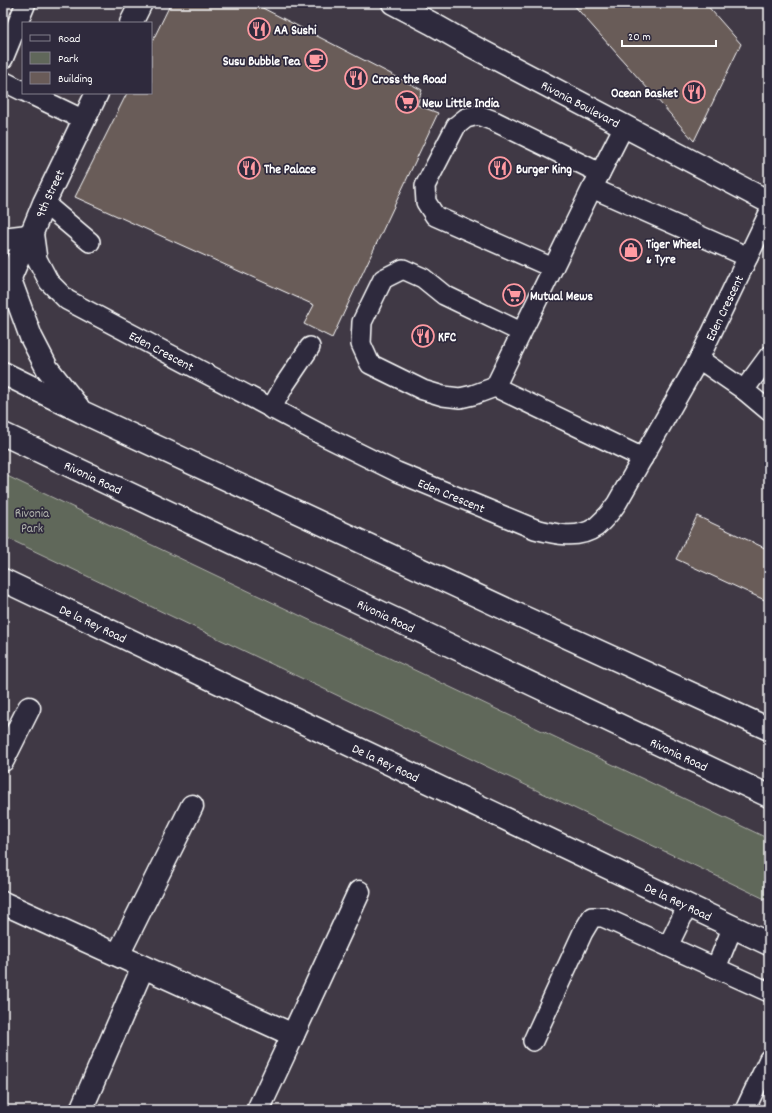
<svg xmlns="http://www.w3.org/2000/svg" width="772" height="1113" viewBox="0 0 772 1113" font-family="Dekko,sans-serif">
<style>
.green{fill:#60675a;stroke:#b0b3ac}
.building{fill:#695b58;stroke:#fff}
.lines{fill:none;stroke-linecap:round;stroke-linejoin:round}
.service-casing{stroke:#fff;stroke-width:22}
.minor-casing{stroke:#fff;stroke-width:25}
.primary-casing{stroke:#fff;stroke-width:25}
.service{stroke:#2f2a3d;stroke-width:19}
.minor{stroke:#2f2a3d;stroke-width:22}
.primary{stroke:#2f2a3d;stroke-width:22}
.labels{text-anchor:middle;stroke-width:3.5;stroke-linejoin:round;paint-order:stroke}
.poi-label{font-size:13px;font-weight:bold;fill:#fff;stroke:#2f2a3d;text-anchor:start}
.street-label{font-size:13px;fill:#fff;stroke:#2f2a3d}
.park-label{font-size:13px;fill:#b0b3ac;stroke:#2f2a3d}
</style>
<rect width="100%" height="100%" fill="#403945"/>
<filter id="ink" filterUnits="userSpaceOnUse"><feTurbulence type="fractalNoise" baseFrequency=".025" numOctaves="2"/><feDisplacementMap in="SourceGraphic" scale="8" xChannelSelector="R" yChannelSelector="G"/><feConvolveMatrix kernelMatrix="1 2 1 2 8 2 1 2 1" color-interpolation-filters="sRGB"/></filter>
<g filter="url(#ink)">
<!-- green -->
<path class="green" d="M3,474L769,839V901L3,536Z"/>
<!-- building -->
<path class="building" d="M171,3H253L422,90L417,105L438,113L332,338L304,324L314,305L75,197L127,93H151V44Z
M572,3H705L741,44L694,141Z
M697,516L769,550V602L676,559Z"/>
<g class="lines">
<!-- service casing -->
<g class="service-casing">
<g id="service">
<path d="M3,59L26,3"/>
<path d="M3,81L23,91"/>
<path d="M28,93L84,120"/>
<path d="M594,185L624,126"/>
<path d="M44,203L90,242"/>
<path id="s1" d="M33,230L37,259L49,282L67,300L326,437L397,472L535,529C554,534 578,540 596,527C604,520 611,512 617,503L699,359L769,213"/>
<path d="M553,268L435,216L426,202L425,186L456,126L466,118L478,115L494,121L600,173"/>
<path d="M699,359L744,390L769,411"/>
<path d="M495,387L473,395L460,398L443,396L423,390L370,364L361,344L362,322L383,279L403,269L423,278L444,295L521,332"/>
<path d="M744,390L769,356"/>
<path d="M271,409L285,384L310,347"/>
<path d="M643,458L495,387L592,188L748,257"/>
<path d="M668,946L688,905"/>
<path d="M716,968L733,926"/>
<path d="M533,1041L583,932L592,917H603L769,992"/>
<path d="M745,1110L769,1059"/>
</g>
</g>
<!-- minor casing -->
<g class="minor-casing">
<g id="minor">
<path id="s2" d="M393,3L431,23L468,44L769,202"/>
<path d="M131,23L141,3"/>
<path d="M3,239L28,236"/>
<path id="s3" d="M3,294L28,236L33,230L44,203L97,93"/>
<path id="s4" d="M3,580L769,944"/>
<path d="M3,760L29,708"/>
<path d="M3,903L293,1035L359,892"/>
<path d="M118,955L192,806"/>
<path d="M81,1110L143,967"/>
<path d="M258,1110L293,1035"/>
</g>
</g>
<!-- primary casing -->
<g class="primary-casing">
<g id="primary">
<path d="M9,277L31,337L47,368L78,407"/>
<path d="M3,373L82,412L523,617L769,729"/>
<path id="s5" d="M3,434L769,796"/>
</g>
</g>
<!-- service -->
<use href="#service" class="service"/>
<!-- minor -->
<use href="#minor" class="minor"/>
<!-- primary -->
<use href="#primary" class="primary"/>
</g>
</g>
<!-- icons -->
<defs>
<g id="restaurant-ring" transform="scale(1.15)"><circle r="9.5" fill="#2f2a3d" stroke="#ff9aa2" stroke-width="1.5"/><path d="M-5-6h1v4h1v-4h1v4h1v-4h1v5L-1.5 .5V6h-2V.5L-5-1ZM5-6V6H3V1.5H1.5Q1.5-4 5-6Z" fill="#ff9aa2"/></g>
<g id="cafe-ring" transform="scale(1.15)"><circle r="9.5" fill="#2f2a3d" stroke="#ff9aa2" stroke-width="1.5"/><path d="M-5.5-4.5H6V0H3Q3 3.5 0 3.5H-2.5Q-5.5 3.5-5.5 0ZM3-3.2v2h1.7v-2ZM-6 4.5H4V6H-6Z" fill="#ff9aa2"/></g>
<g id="supermarket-ring" transform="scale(1.15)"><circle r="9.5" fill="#2f2a3d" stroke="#ff9aa2" stroke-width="1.5"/><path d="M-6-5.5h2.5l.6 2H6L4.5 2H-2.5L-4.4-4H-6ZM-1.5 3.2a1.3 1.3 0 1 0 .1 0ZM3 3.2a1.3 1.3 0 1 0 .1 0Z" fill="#ff9aa2"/></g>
<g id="shop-ring" transform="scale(1.15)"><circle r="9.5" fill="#2f2a3d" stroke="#ff9aa2" stroke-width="1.5"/><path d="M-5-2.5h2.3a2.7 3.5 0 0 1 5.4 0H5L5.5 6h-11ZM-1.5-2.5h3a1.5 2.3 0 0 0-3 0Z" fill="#ff9aa2"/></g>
</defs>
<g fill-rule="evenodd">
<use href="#restaurant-ring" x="259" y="29"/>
<use href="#cafe-ring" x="316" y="60"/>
<use href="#restaurant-ring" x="356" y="78"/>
<use href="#restaurant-ring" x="694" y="92"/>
<use href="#supermarket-ring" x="407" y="102"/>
<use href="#restaurant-ring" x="249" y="168"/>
<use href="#restaurant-ring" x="500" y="168"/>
<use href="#shop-ring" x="631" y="250"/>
<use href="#supermarket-ring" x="514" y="295"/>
<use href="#restaurant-ring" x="423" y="336"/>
</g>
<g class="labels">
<!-- poi labels -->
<g class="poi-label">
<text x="274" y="34">AA Sushi</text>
<text x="300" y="65" text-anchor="end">Susu Bubble Tea</text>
<text x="372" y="83">Cross the Road</text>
<text x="678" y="97" text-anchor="end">Ocean Basket</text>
<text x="422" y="107">New Little India</text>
<text x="264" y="173">The Palace</text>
<text x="516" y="173">Burger King</text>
<text x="646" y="248">Tiger Wheel<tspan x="646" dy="15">&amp; Tyre</tspan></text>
<text x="530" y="300">Mutual Mews</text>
<text x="438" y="341">KFC</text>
</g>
<!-- street labels -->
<g class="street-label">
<text dy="5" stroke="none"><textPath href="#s2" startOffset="213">Rivonia Boulevard</textPath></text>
<text dy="5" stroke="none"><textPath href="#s3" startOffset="111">9th Street</textPath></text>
<text dy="5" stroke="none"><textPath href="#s1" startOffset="920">Eden Crescent</textPath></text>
<text dy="5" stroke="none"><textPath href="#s1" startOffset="188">Eden Crescent</textPath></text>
<text dy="5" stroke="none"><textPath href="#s5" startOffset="100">Rivonia Road</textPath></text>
<text dy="5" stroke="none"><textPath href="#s1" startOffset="512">Eden Crescent</textPath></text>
<text dy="5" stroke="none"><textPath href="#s5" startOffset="424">Rivonia Road</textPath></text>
<text dy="5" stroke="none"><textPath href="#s4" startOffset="100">De la Rey Road</textPath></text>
<text dy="5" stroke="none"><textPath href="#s5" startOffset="748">Rivonia Road</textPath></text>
<text dy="5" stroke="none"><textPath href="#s4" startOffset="424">De la Rey Road</textPath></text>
<text dy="5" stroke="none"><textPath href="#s4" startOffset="748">De la Rey Road</textPath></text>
</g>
<!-- park labels -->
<g class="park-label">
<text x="32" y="517">Rivonia<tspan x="32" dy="15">Park</tspan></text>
</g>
</g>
<!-- margin -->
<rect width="772" height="1113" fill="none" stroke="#2f2a3d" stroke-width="16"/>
<rect x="8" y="8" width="756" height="1097" fill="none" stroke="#fff" stroke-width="1.5" filter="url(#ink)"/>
<!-- legend -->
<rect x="22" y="22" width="130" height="72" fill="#2f2a3d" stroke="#827f8b"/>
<rect x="30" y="35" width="20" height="6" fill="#2f2a3d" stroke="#827f8b"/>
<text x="58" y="42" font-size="12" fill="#ffffff">Road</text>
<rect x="30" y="52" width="20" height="12" fill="#60675a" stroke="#827f8b"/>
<text x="58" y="62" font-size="12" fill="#ffffff">Park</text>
<rect x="30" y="72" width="20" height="12" fill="#695b58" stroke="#827f8b"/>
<text x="58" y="82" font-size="12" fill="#ffffff">Building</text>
<!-- scale -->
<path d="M622 40v6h94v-6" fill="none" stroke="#ffffff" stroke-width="2"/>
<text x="628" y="40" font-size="12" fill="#ffffff" stroke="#2f2a3d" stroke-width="3" paint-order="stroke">20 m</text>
</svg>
